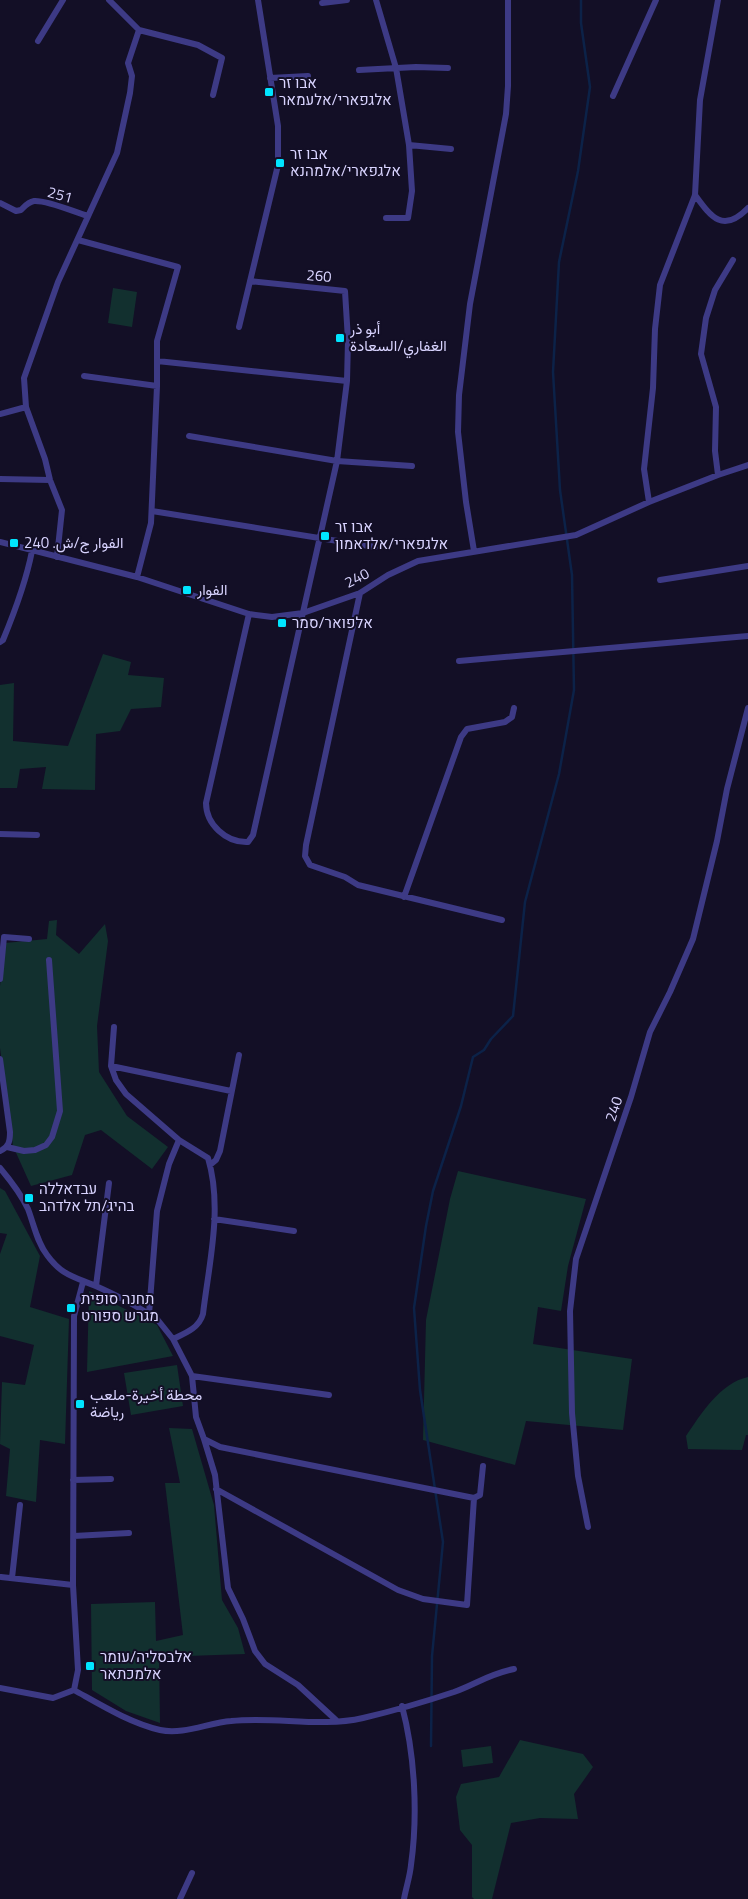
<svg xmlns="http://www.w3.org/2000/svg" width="748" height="1899" viewBox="0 0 748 1899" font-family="'Titillium Web',Vazirmatn,Heebo,sans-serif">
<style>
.green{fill:#12302f}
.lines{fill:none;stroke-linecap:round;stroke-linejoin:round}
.stream{stroke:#0c2248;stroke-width:2.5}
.street{stroke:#3d3a85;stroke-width:6}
.poi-dot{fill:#00e5ff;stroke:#130f26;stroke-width:2}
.labels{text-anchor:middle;stroke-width:4;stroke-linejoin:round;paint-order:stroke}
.poi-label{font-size:15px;fill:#d9d4ff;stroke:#130f26;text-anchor:start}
.street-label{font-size:15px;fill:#d9d4ff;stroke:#130f26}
</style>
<rect width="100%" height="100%" fill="#130f26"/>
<!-- green -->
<path class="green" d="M113,288L137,292L132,327L108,323Z
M103,654L131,662L128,675L164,678L161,707L131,709L120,731L96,734L95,790L42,789L46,767L20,769L17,788H0V685L14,683L13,741L68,746Z
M57,920L56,935L79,954L105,924L108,941L97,1026L99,1072L127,1116L168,1147L152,1169L101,1130L85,1135L72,1175L31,1186L13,1146L0,1048V986L5,943L47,939L49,921Z
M458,1171L586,1199L568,1266L561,1311L538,1307L533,1344L632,1359L623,1430L526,1421L515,1465L423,1440L426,1320L450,1199Z
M0,1188L5,1191L40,1256L30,1307L69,1319L65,1444L40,1440L36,1502L6,1496L10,1449L0,1444L2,1382L25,1385L34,1345L0,1336V1254L7,1234L0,1233Z
M89,1291L157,1325L173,1356L87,1372Z
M177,1365L183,1406L131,1415L124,1373Z
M748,1377V1435H746L742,1450L688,1449L686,1436C701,1414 720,1383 748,1377Z
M169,1428L192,1429L214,1505L222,1600L238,1628L245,1654L159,1657L160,1723L126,1711L92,1690L91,1604L155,1602L156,1641L183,1635L165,1483H180Z
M520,1740L583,1754L593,1767L574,1794L578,1819L540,1818L511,1823L492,1899H474L472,1897V1845L460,1830L456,1797L461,1784L499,1777Z
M491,1746L493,1763L463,1767L461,1750Z"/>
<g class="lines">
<!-- stream -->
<path class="stream" d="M431,1746L432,1656L443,1542L420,1390L414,1308L426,1226L433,1191L461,1106L473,1057L484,1050L491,1039L513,1016L525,902L559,774L574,690L572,575L560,490L553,372L559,262L578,171L590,87L581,23V0"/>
<!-- street -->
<path class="street" d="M376,0L396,68L409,145L412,191L408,218H386
M322,3L347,0
M139,30L198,45L222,58L213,95
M38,41L63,0
M359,70L416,67L448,68
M270,78L308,76
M613,96L656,0
M409,145L451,149
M695,195C711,217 723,234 748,208
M0,203L16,211L21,210C25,206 28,202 34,201C48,200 74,212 88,216
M78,240L178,267L157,341V386L151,523L137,577
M239,327L278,165V126L258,0
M157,361L347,381
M84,376L157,386
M0,414L26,407
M189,436L337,461L412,466
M718,475L715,451L716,407L701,354L706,318L715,290L733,260
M0,479L50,480
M649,502L644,469L653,388L655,329L660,285L695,195L700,100L718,0
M152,511L375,547
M0,542L137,577L249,614L272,617L303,613L360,593L388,575L418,561L576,535L649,502L718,475L748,465
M474,551L466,502L458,432L459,395L470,304L506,114L508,86V0
M57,557L62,510L50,480L45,459L26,407L24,378L58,282L117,153L130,93L132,76L128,63L139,30L109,0
M660,580L748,566
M360,593L306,845L305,856L310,865L345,877L358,885L502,920
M249,614L206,803C206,824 226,843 248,842L253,835L337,461L347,381L348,340L345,291L250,281
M0,642L3,640C15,611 26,582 32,551
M459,661L748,636
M0,834L37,835
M404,897L461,737L467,729L505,722L512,717L514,708
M0,979L4,937L29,939
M114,1027L111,1066L116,1080L126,1094L179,1140L208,1158C223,1208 209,1263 203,1314C199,1328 186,1333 173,1339
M0,1059L10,1132C10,1141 9,1147 0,1151
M111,1066L231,1091
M7,1147L24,1151L35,1150L46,1145L52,1137L60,1111L49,960
M210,1165L216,1160L220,1151L239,1055
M0,1168C11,1181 21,1194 28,1209C34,1225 37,1242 47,1255C63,1277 76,1277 98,1287C116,1295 133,1304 149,1314L157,1319L173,1339L192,1376L196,1417L204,1439L220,1447L474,1498L480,1495L483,1466
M214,1219L294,1231
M96,1286L109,1183
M149,1314L157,1211L169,1164L179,1140
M192,1376L329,1395
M204,1439L215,1475L228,1588L243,1619L255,1651L265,1664L298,1685L337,1721
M73,1480L111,1479
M216,1489L398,1590L423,1599L467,1605L474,1498
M588,1527L578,1476L572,1413L570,1311L576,1259L631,1097L650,1032L670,992L693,939L717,841L727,789L748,708
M74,1536L129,1533
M1,1577L73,1585
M12,1578L20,1505
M0,1688L53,1698L74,1690L78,1670L73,1585L74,1316L83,1282
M74,1690C101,1705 130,1723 160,1730C183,1735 208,1723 231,1721C275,1716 320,1728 363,1718C393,1711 424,1702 454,1692C476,1684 489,1674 514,1669
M402,1706C415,1755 418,1815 411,1865C410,1876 406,1888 404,1899
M180,1899L192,1873"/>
</g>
<!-- markers -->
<g class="poi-dot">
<rect x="264" y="87" width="10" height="10" rx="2.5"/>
<rect x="275" y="158" width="10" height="10" rx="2.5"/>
<rect x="335" y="333" width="10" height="10" rx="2.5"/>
<rect x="320" y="531" width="10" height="10" rx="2.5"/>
<rect x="9" y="538" width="10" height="10" rx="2.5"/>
<rect x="182" y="585" width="10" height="10" rx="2.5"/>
<rect x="277" y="618" width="10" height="10" rx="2.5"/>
<rect x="24" y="1193" width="10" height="10" rx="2.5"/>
<rect x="66" y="1303" width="10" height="10" rx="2.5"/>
<rect x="75" y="1399" width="10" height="10" rx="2.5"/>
<rect x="85" y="1661" width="10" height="10" rx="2.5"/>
</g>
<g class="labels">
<!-- poi labels -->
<g class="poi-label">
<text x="279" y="88">אבו זר<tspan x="279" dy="17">אלגפארי/אלעמאר</tspan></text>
<text x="290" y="159">אבו זר<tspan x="290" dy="17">אלגפארי/אלמהנא</tspan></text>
<text x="350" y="334">أبو ذر<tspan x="350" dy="17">الغفاري/السعادة</tspan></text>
<text x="335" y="532">אבו זר<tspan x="335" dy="17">אלגפארי/אלדאמון</tspan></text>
<text x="24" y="548">الفوار ج/ش. 240</text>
<text x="197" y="595">الفوار</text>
<text x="292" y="628">אלפואר/סמר</text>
<text x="39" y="1194">עבדאללה<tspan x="39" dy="17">בהיג/תל אלדהב</tspan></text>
<text x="81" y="1304">תחנה סופית<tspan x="81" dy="17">מגרש ספורט</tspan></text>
<text x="90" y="1400">محطة أخيرة-ملعب<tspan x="90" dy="17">رياضة</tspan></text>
<text x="100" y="1662">אלבסליה/עומר<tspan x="100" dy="17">אלמכתאר</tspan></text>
</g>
<!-- street labels -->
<g class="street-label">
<text transform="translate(60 195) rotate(15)" y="5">251</text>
<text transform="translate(319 276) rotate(5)" y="5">260</text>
<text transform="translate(357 578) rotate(-27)" y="5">240</text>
<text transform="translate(614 1109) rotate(-72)" y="5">240</text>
</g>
</g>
</svg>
